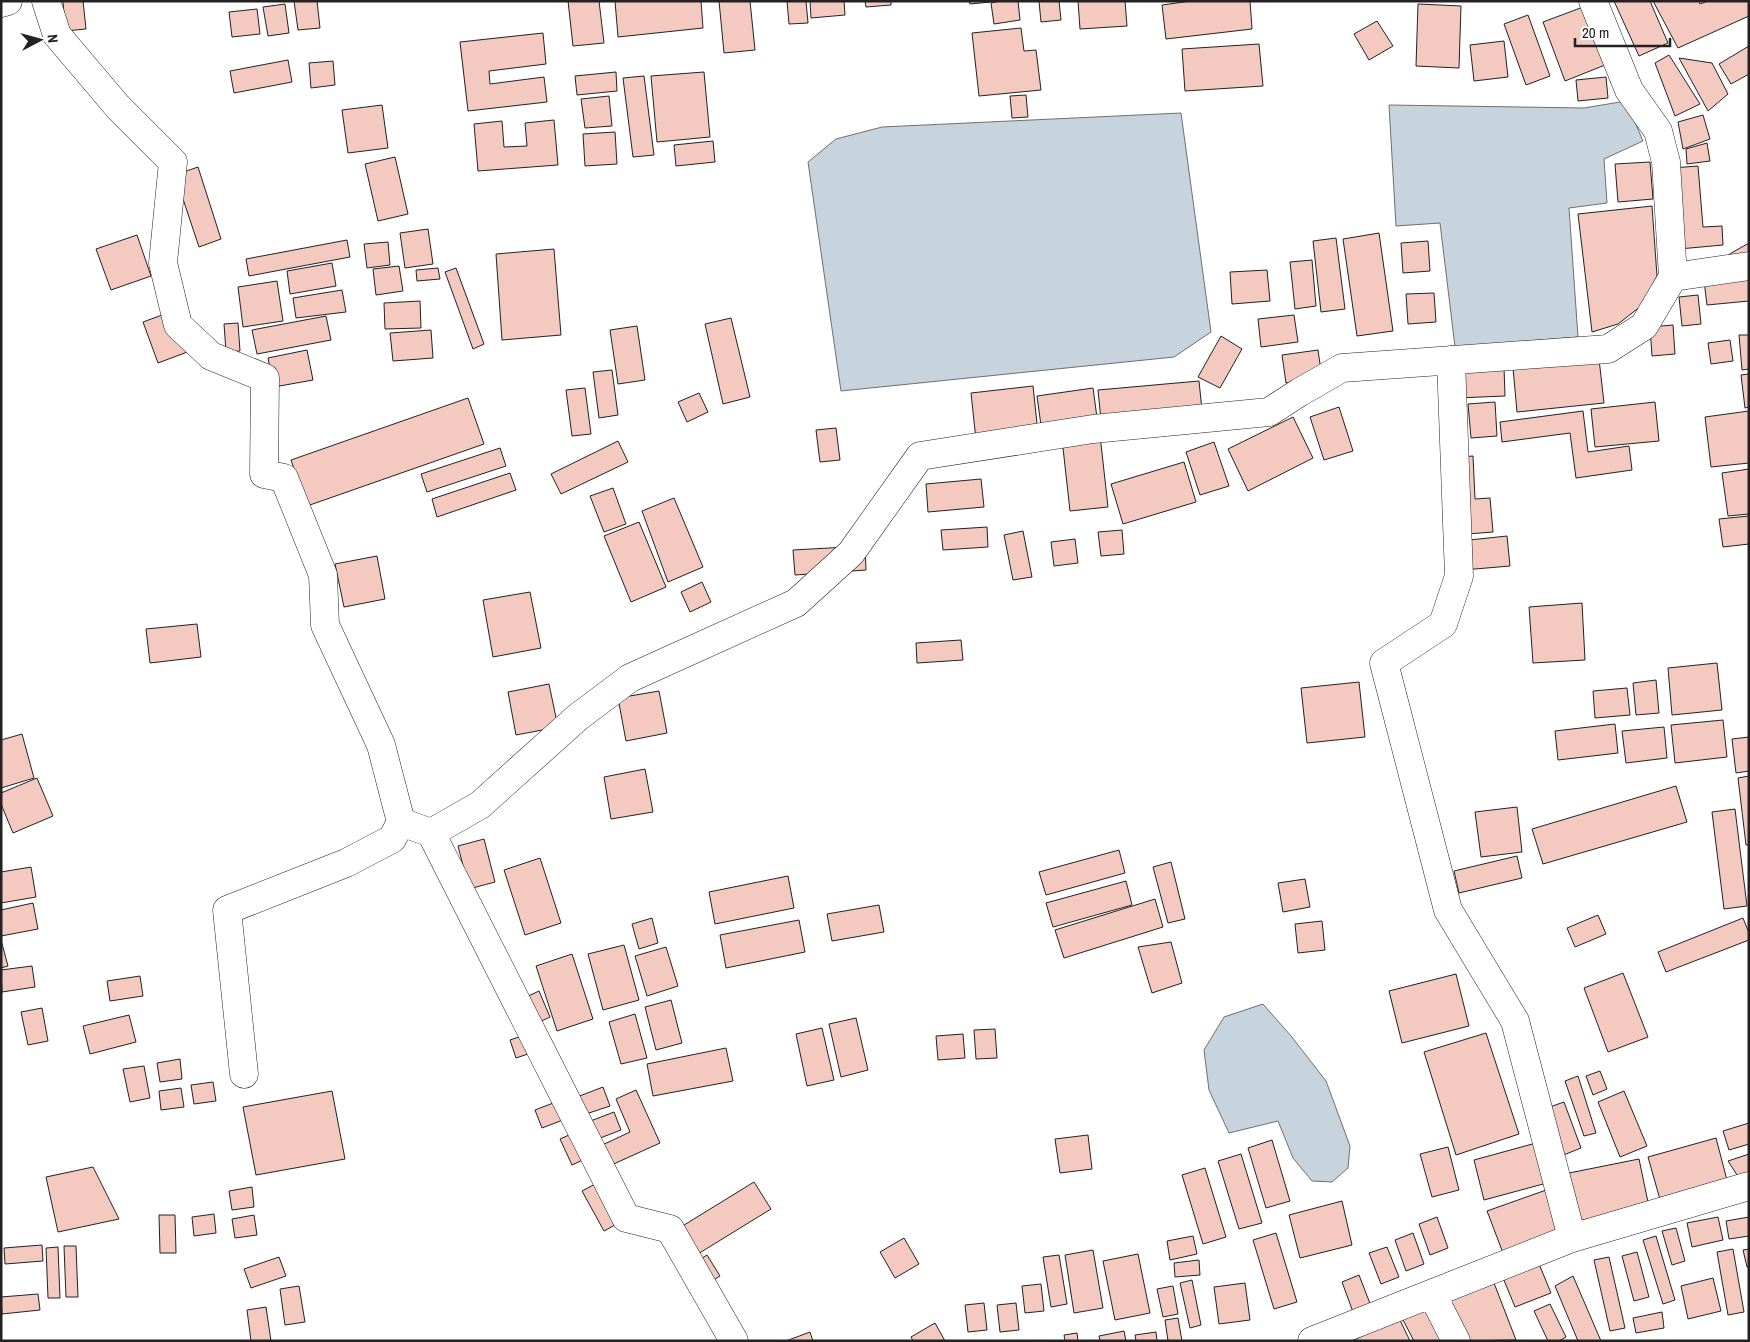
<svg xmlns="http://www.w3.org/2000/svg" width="1750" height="1342" viewBox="0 0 1750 1342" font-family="'Archivo Narrow',sans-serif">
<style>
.water{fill:#c7d3dd;stroke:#6f6f6f}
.building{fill:#f3c9c0;stroke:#222}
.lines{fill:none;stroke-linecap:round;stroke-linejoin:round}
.minor-casing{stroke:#222;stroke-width:29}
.minor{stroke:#fff;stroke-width:28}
</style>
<rect width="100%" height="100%" fill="#fff"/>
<!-- water -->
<path class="water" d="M1626,101L1643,141L1604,159L1607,203L1569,208L1578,337L1455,347L1440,223L1396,226L1389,105L1584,108Z
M1181,113L1211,332L1174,357L841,391L808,162L836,139L882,127Z
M1263,1004L1291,1036L1326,1081L1350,1146L1348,1168L1332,1182L1312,1181L1293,1158L1278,1121L1229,1133L1209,1090L1204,1050L1224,1017Z"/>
<!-- building -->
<path class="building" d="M63,1H83L86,29L65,31Z
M294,1H317L320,28L298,30Z
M568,1H599L604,43L573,46Z
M615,1H701L703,28L618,37Z
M719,1H750L755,50L724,53Z
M787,1H806L808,23L789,24Z
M810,1H844L845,15L811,18Z
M865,1H891V5L866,7Z
M969,1H991V2L970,4Z
M1000,1H1018L1020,20L994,24L991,3Z
M1039,1H1059L1061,20L1041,22Z
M1078,1H1125L1127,26L1080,29Z
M1191,1H1250L1252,29L1166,39L1162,5Z
M1614,1H1650L1668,43L1639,56Z
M1653,1H1699L1700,4L1708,1H1749V16L1678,48Z
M285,4L289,33L268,36L263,7Z
M1418,4L1461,6L1459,68L1416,66Z
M1583,7L1605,65L1565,81L1543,22Z
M257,9L260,34L232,37L229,12Z
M1528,15L1550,76L1526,85L1504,24Z
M1377,21L1393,46L1369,60L1354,34Z
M1021,28L1024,51L1036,50L1041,90L979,96L972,33Z
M543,33L546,64L489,71L490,84L544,77L547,102L468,111L460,42Z
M1504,41L1508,77L1474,81L1470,45Z
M1259,44L1263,86L1185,91L1182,49Z
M1749,46V74L1731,84L1719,64Z
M1669,55L1700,104L1675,116L1655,63Z
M1679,58L1712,63L1728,94L1708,111Z
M288,60L292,82L234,93L230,71Z
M333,61L335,85L311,88L309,63Z
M616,72L617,91L577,95L575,76Z
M704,72L710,137L657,142L651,76Z
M644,76L654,155L633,157L623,78Z
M1606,77L1608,98L1578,101L1576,80Z
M1026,95L1028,117L1012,118L1010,96Z
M609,96L612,126L585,128L581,99Z
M382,105L388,148L348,153L342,110Z
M1703,115L1710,139L1683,149L1678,122Z
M554,120L558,165L478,171L474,124L502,121L504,147L527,146L525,123Z
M615,132L617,164L585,166L583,134Z
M713,141L715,162L676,166L674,145Z
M1707,143L1710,161L1687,164L1686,149Z
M395,157L408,214L378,221L365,164Z
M1650,162L1653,199L1618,202L1615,164Z
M1698,166L1703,227L1722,226L1723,245L1679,249L1672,168Z
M198,167L221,239L199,247L175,175Z
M1652,206L1657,276L1641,306L1618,324L1592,332L1578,214Z
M428,229L433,264L405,268L400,233Z
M1379,233L1393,331L1357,336L1343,239Z
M137,235L151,276L111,290L96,249Z
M1336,238L1345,309L1321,312L1313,241Z
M347,240L350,257L249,276L246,259Z
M1428,241L1430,271L1403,273L1401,243Z
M388,242L390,265L367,268L364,244Z
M1749,243V262L1710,267L1733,252Z
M554,249L561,335L502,340L496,254Z
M1312,260L1316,306L1295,309L1290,262Z
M332,263L336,286L290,294L287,271Z
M399,266L403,291L376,295L373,269Z
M438,268L440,279L417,281L416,270Z
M456,268L484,344L473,349L445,272Z
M1267,270L1270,301L1232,304L1230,272Z
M1749,277V301L1707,305L1704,281Z
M277,281L283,321L243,327L238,287Z
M342,290L346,312L296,318L293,298Z
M1434,293L1436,322L1408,324L1406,294Z
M1698,295L1701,324L1682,326L1679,297Z
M420,301L421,328L385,329L384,303Z
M184,307L198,348L158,363L143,322Z
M1294,315L1298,342L1261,347L1258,319Z
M326,316L331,340L257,354L252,330Z
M731,318L750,397L723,404L705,324Z
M238,323L240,351L226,352L224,324Z
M1673,325L1675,354L1652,356L1650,327Z
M637,326L645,380L618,384L610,330Z
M431,330L433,358L393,361L390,333Z
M1739,335H1749V369L1742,370Z
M1221,336L1242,349L1220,388L1198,377Z
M1730,340L1733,361L1711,364L1708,343Z
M307,350L313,380L274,387L268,358Z
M1318,350L1322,378L1286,383L1282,355Z
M1599,359L1604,403L1517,412L1513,368Z
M1504,367L1505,396L1456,398L1455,369Z
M612,370L618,415L599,418L593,372Z
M1749,374V407L1745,408L1741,375Z
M1199,381L1202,410L1101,420L1098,390Z
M1033,386L1038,433L976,440L971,393Z
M585,388L591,434L572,436L566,390Z
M1093,388L1098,425L1042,433L1037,396Z
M699,393L708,412L687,422L678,402Z
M468,398L484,444L307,506L291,460Z
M1495,402L1497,436L1471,438L1468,404Z
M1655,402L1659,441L1595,447L1591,409Z
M1339,407L1353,451L1324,460L1310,417Z
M1583,411L1588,452L1629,446L1632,470L1576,478L1570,433L1502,442L1500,422Z
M1749,411V463L1711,467L1705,417Z
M1293,417L1313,458L1248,491L1228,449Z
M836,428L840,460L820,462L816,430Z
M1100,435L1108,507L1070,511L1062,439Z
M618,441L628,462L561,494L551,474Z
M1214,442L1229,486L1200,495L1186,452Z
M500,448L506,466L427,492L421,474Z
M1473,456L1475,499L1490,498L1493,532L1467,534L1461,457Z
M1184,462L1196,502L1123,524L1111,484Z
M1749,469V514L1728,516L1722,473Z
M510,473L516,490L437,517L432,499Z
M981,479L984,507L928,512L926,484Z
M613,488L626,524L604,532L590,496Z
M674,498L703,567L668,582L642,511Z
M1749,516V544L1723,547L1719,519Z
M639,522L666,587L631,602L604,536Z
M987,527L988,547L943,550L941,530Z
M1122,530L1124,554L1101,556L1098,532Z
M1023,531L1032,577L1013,580L1004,535Z
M1507,536L1510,566L1463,570L1460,541Z
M1075,539L1078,563L1054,566L1051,542Z
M865,546L866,570L795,575L793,550Z
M377,556L385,599L344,607L335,564Z
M702,582L711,602L690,612L681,592Z
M530,592L541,648L493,657L483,600Z
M1582,603L1585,660L1533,663L1529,607Z
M197,624L201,657L150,663L146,629Z
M961,640L963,660L917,663L916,643Z
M1717,663L1722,710L1672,715L1668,668Z
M1656,680L1659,713L1636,715L1633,683Z
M1359,682L1365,737L1307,743L1301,688Z
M549,684L558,727L516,735L508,692Z
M1627,688L1630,715L1595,718L1593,691Z
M659,691L667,733L626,741L618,698Z
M1723,720L1727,757L1675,763L1671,725Z
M1615,724L1618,753L1558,760L1555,731Z
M1664,727L1667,758L1626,763L1622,731Z
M22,734L34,778L1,788V740Z
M1749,737V771L1736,773L1732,739Z
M645,769L653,812L611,819L604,777Z
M1749,776V845H1746L1738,778Z
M37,778L53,816L13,833L1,804V793Z
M1676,786L1687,822L1543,864L1532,829Z
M1517,807L1522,852L1481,857L1475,812Z
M1735,809L1747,906L1724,909L1712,812Z
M484,839L495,882L469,889L458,846Z
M1119,850L1125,873L1046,895L1039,872Z
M1517,856L1522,878L1459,893L1454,871Z
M540,858L561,923L525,935L504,870Z
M1171,862L1185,919L1168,923L1153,867Z
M31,867L36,897L1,903V872Z
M788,876L794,908L715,924L709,892Z
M1305,879L1310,907L1283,912L1278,883Z
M1126,881L1132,905L1053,927L1046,903Z
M1155,899L1163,927L1064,958L1055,930Z
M33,903L38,929L1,936V910Z
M879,905L884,932L832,941L827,914Z
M1598,915L1606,934L1575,947L1567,928Z
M652,918L658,943L639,949L632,924Z
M1743,918L1749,933V940L1666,972L1658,952Z
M799,920L805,952L726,968L720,935Z
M1322,921L1325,950L1298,953L1295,924Z
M1,940L8,966L1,968Z
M1171,942L1182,983L1152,993L1138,947Z
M624,945L639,1000L603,1010L588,954Z
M666,947L678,986L647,996L635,956Z
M572,954L593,1019L557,1031L536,966Z
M32,966L35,987L2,992L1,970Z
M1623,973L1648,1037L1608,1052L1584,988Z
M1456,974L1469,1026L1402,1043L1389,991Z
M140,976L143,996L110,1001L107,981Z
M539,991L550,1017L533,1025L522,999Z
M671,1000L682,1043L656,1050L645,1007Z
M42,1008L48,1041L28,1045L21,1012Z
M635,1014L647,1058L621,1064L609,1022Z
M129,1015L136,1042L90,1054L83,1026Z
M856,1018L868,1070L841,1077L829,1024Z
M822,1028L834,1080L807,1086L796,1034Z
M995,1029L997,1058L976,1059L974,1030Z
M536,1031L543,1049L516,1058L510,1040Z
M1486,1033L1519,1134L1456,1155L1424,1052Z
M963,1034L965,1058L938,1060L936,1036Z
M726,1048L733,1081L653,1096L647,1064Z
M180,1059L182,1079L160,1082L157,1063Z
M144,1066L150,1098L130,1102L123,1069Z
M1600,1071L1607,1089L1593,1095L1586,1076Z
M1578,1076L1596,1133L1584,1136L1565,1081Z
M213,1082L216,1101L194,1104L191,1085Z
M603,1087L610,1106L583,1115L577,1097Z
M181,1088L184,1107L161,1110L159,1091Z
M636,1090L660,1143L607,1167L598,1147L630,1132L616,1099Z
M332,1091L345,1159L256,1175L243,1107Z
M1624,1091L1647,1146L1620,1157L1598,1102Z
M561,1100L568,1118L542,1128L535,1110Z
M1564,1102L1581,1148L1561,1156L1544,1109Z
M614,1112L621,1130L595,1140L588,1122Z
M1749,1123V1144L1729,1150L1723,1131Z
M578,1131L589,1157L572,1165L560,1139Z
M1088,1135L1092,1169L1060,1173L1055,1139Z
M1716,1138L1728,1184L1661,1203L1648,1157Z
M1272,1140L1290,1201L1266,1208L1248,1148Z
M1536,1143L1547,1183L1484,1200L1474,1160Z
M1448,1147L1459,1190L1432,1197L1420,1154Z
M1241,1154L1262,1223L1239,1229L1218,1161Z
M1749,1154V1178L1741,1181L1728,1161Z
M1639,1159L1649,1207L1578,1221L1569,1173Z
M93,1167L119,1219L58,1232L46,1177Z
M1205,1168L1226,1237L1203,1244L1182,1175Z
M616,1173L637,1213L604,1231L582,1191Z
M754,1182L771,1209L680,1265L663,1238Z
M252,1187L254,1207L232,1210L229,1191Z
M1549,1189L1564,1231L1503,1253L1487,1211Z
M1342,1201L1352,1245L1300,1258L1289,1215Z
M214,1214L216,1233L194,1236L192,1217Z
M159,1215H175L176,1253H160Z
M254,1215L257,1235L235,1238L232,1219Z
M1437,1217L1448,1248L1430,1255L1419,1224Z
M1718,1217L1723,1240L1692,1247L1687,1223Z
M1749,1217V1236L1729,1239L1726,1221Z
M1676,1228L1685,1261L1672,1265L1662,1231Z
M1276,1233L1297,1302L1274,1309L1253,1240Z
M1413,1233L1424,1264L1406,1271L1395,1240Z
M1193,1236L1197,1254L1170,1260L1167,1241Z
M1656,1236L1675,1300L1663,1304L1643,1240Z
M904,1238L919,1264L895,1278L880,1252Z
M42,1245L43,1261L5,1264L4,1248Z
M64,1246H76L78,1297H66Z
M58,1247L60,1298H48L46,1248Z
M1387,1247L1399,1277L1381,1284L1369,1253Z
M1733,1249L1744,1312L1728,1315L1717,1252Z
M1749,1249V1267H1747L1743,1250Z
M1093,1250L1103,1308L1074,1313L1065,1255Z
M1637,1252L1649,1297L1634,1301L1622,1256Z
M1138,1254L1150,1313L1115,1320L1103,1261Z
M707,1255L720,1276L701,1288L688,1267Z
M1059,1255L1067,1304L1051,1307L1043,1257Z
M279,1257L286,1276L251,1288L244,1269Z
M1609,1257L1625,1328L1610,1331L1594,1260Z
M1537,1259L1551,1293L1515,1307L1501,1273Z
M1199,1260L1200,1275L1175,1277L1174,1263Z
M1359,1275L1371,1306L1353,1312L1342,1282Z
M1573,1276L1601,1341H1578L1555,1286Z
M1713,1278L1721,1311L1688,1319L1681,1286Z
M1192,1280L1201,1325L1190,1328L1180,1283Z
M1245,1283L1250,1320L1219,1324L1214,1287Z
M1494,1283L1516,1340L1460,1341L1445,1303Z
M1041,1284L1044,1311L1025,1313L1022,1286Z
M299,1286L305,1322L285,1325L280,1289Z
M1173,1286L1178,1314L1163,1317L1157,1289Z
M38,1294L40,1310L2,1314L1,1297Z
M984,1303L987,1330L968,1332L965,1305Z
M1016,1303L1019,1330L1000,1332L997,1305Z
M1550,1304L1566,1337L1559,1341H1548L1534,1311Z
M1428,1305L1446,1341H1414L1402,1318Z
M266,1307L271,1341H251L247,1310Z
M1662,1312L1664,1328L1636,1333L1633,1318Z
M1178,1318L1182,1341H1168L1165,1320Z
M1399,1318L1410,1341H1352Z
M935,1323L945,1341H913L911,1337Z
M1124,1331L1126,1341H1100L1099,1336Z
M810,1332L813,1341H786Z
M1156,1332L1157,1341H1136L1135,1335Z
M1077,1333L1078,1341H1065L1064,1335Z"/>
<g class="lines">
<!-- minor casing -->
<g class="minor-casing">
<path id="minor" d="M46,1L57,35L118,107L173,162L163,263L178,325L211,356L265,378L264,474L284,478L323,575L325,625L381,745L401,822L431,833L626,1218L670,1229L734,1341
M1,3L8,1
M1673,277L1749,266
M431,833L480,805L578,717L630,678L796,603L851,553L920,456L1093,429L1269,412L1300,392L1342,368L1608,349L1644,326L1673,277L1666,162L1658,131L1629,90L1593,1
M244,1074L227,910L346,863L392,839L401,822
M1572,1238L1749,1186
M1432,1294L1456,1341
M1312,1341L1572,1238L1515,1021L1448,910L1384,663L1443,624L1459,576L1451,360"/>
</g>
<!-- minor -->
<use href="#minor" class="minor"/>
</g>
<!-- border -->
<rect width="1750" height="1342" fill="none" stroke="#222222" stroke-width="5"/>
<!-- north arrow -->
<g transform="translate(40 40) rotate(84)" stroke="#ffffff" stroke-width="4" paint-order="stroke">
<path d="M0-4L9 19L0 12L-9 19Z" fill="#222222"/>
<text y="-8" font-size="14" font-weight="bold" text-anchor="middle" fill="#222222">N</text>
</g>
<!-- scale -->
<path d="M1575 38v8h95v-8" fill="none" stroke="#222222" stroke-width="2.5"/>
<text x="1582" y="38" font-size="15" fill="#222222" stroke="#ffffff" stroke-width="4" paint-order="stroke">20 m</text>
</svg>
